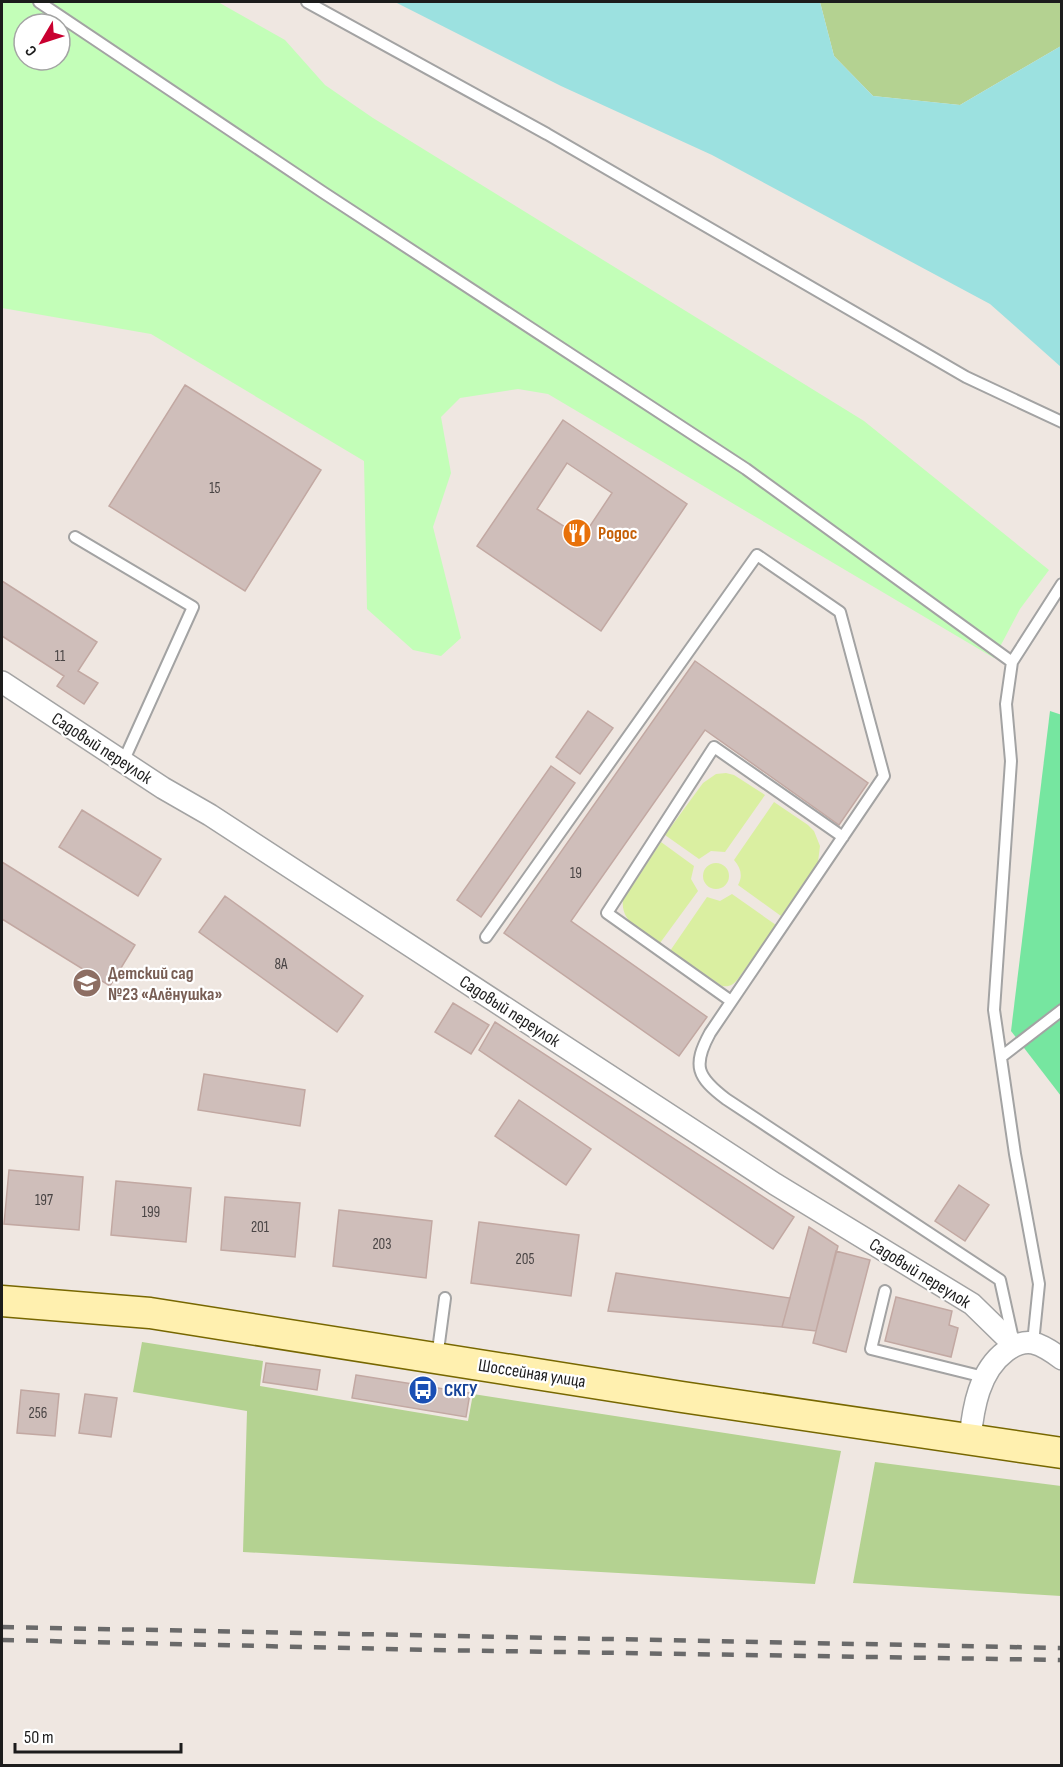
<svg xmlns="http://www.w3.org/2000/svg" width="1063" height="1767" viewBox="0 0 1063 1767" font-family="'Sofia Sans Condensed',sans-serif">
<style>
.grass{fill:#daefa1}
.forest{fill:#b4d291}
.park{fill:#c3feb8;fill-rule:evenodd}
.pitch{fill:#76e6a0}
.water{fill:#9ce1e0}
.building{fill:#cfbeba;stroke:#c2a8a2;stroke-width:1.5;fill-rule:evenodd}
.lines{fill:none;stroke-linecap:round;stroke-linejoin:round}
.service-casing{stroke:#a3a3a3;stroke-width:14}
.minor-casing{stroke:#a3a3a3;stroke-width:24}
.secondary-casing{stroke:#776700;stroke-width:33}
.service{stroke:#fff;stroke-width:10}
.minor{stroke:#fff;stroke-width:21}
.secondary{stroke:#fff0af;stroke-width:30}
.rail{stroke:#6a6a6a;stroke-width:4.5;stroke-dasharray:12 12;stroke-linecap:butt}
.labels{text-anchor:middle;stroke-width:4.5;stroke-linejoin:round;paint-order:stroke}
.number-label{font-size:15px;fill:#494444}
.food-label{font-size:18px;font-weight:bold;fill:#c56008;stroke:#fff;text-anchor:start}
.street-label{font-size:18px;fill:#1c1c1c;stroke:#fff}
.education-label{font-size:18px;font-weight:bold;fill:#785e54;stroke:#fff;text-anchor:start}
.transit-label{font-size:18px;font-weight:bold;fill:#164399;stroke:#fff;text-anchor:start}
</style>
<rect width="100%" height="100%" fill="#efe7e1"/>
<!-- grass -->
<path class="grass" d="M726,773L734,775L765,795L725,852L711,851L699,859L665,835L703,783L716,774Z
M774,802L808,825L814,831L820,846L818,862L781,916L738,885C743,876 741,868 734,860Z
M661,842L694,866L691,879L698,891L660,943C644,932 620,923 623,900Z
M703 876a13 13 0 1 1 26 0a13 13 0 1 1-26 0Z
M732,894L776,925L738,979C733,985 730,987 722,986L670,951L707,897L720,901Z"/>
<!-- forest -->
<path class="forest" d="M820,2H1061V46L960,105L873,96L834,56Z
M142,1342L263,1361L260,1386L468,1421L473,1394L841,1451L815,1584L243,1552L247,1411L133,1392Z
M875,1462L1061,1486V1596L853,1583Z"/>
<!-- park -->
<path class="park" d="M2,2H218L285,40L325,85L373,118L864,421L1049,570L1020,609L994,658L548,394L518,389L460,398L441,417L451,473L433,527L461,638L441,656L413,650L367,609L364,461L151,334L2,308ZM24,24H60V60H24Z"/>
<!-- pitch -->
<path class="pitch" d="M1050,711L1062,715L1061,1096L1011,1031Z"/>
<!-- water -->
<path class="water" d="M395,2H820L834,56L873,96L960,105L1061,46V367L990,304L712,155L561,86Z"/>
<!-- building -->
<path class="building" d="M185,385L321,470L245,591L109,506Z
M563,420L687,504L601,631L477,546ZM567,463L612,493L582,538L537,509Z
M2,581L97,642L78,671L98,683L84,704L57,686L64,676L2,636Z
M695,661L868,783L839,825L705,730L571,921L707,1017L679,1056L504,933Z
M588,711L613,728L580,774L556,757Z
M551,766L575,783L481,917L457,900Z
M82,810L161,859L138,896L59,847Z
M2,862L135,945L110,986L2,919Z
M225,896L363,996L337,1032L199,932Z
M453,1003L489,1025L471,1054L435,1032Z
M495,1022L794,1217L773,1249L479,1050Z
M204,1074L305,1090L300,1126L198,1110Z
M519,1100L591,1149L566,1185L495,1136Z
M9,1170L83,1177L79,1230L4,1224Z
M116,1181L191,1188L186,1242L111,1235Z
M959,1185L989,1205L965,1241L935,1221Z
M225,1197L300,1203L295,1257L221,1250Z
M339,1210L432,1221L426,1278L333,1266Z
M479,1222L579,1235L571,1296L471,1283Z
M809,1227L838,1246L816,1331L782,1327Z
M836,1251L870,1260L846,1352L813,1343Z
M616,1273L790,1298L782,1327L608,1311Z
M896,1297L952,1311L949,1325L958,1328L951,1357L885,1341Z
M266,1363L320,1370L317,1390L263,1382Z
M356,1375L470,1393L466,1417L352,1398Z
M21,1390L59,1394L55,1436L17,1433Z
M85,1394L117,1398L111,1437L79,1433Z"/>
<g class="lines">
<!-- service casing -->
<g class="service-casing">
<path id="service" d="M39,2L324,193L746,469L1012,662
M307,2L547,134L966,377L1062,422
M75,537L193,607L123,762
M486,937L757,555L840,612L884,776L710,1033C692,1066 697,1077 726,1099L1000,1280L1013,1339
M731,1001L607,913L714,747L843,837
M1001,1057L1062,1010
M885,1291L871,1349L984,1377
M1033,1343L1039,1284L1015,1154L994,1010L1011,761L1006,704L1012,662L1062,584
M437,1358L445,1298"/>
</g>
<!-- minor casing -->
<g class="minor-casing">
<path id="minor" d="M2,682L163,788L210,815L775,1184L972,1304L1014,1345
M970,1439C973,1408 979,1371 1006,1351C1013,1346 1023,1341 1033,1343C1042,1345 1054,1353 1062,1359"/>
</g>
<!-- secondary casing -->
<g class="secondary-casing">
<path id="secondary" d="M2,1301L150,1313L682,1397L1062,1453"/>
</g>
<!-- service -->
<use href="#service" class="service"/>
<!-- minor -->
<use href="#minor" class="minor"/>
<!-- secondary -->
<use href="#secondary" class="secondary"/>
<!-- rail -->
<path class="rail" d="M2,1627L1062,1648
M2,1640L434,1650L1062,1660"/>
</g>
<!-- icons -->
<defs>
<g id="restaurant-disc" transform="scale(1.5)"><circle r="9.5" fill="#e8710a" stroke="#fff"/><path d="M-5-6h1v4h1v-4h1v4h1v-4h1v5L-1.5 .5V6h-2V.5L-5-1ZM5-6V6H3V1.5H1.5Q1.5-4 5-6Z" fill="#fff"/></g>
<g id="school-disc" transform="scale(1.5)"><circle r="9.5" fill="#8d6e63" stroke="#fff"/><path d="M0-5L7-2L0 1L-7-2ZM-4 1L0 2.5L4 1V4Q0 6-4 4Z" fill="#fff"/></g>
<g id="bus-disc" transform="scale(1.5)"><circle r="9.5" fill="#1a4fb4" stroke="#fff"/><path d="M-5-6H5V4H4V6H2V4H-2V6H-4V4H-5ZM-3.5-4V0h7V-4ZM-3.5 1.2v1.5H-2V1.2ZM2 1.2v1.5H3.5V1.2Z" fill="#fff"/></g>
</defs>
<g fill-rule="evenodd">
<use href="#restaurant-disc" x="577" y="533"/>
<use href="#school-disc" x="87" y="983"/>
<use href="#bus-disc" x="423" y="1390"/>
</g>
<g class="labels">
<!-- number labels -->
<g class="number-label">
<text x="215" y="493">15</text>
<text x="60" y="661">11</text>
<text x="576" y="878">19</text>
<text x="281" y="969">8А</text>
<text x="44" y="1205">197</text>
<text x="151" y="1217">199</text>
<text x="260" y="1232">201</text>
<text x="382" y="1249">203</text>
<text x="525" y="1264">205</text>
<text x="38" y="1418">256</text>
</g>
<!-- food labels -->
<g class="food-label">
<text x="598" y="539">Родос</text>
</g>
<!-- street labels -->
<g class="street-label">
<text transform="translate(102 748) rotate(33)" y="6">Садовый переулок</text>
<text transform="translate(510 1011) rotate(33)" y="6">Садовый переулок</text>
<text transform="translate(920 1273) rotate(32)" y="6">Садовый переулок</text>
<text transform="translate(532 1373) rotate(9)" y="6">Шоссейная улица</text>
</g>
<!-- education labels -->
<g class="education-label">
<text x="108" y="979">Детский сад<tspan x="108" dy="21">№23 «Алёнушка»</tspan></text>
</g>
<!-- transit labels -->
<g class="transit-label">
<text x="444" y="1396">СКГУ</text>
</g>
</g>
<!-- border -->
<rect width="1063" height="1767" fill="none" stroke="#1c1c1c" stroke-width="6"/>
<!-- north arrow -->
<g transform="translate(42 42) rotate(231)"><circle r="28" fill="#ffffff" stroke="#a4a4a4" stroke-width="1.5"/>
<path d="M0-4.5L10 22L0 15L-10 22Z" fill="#c90030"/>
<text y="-9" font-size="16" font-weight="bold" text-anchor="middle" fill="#1c1c1c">С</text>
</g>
<!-- scale -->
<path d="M15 1743v9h166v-9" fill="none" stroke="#1c1c1c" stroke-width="3"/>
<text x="24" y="1743" font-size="18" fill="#1c1c1c" stroke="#ffffff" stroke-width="4.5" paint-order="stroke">50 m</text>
</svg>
